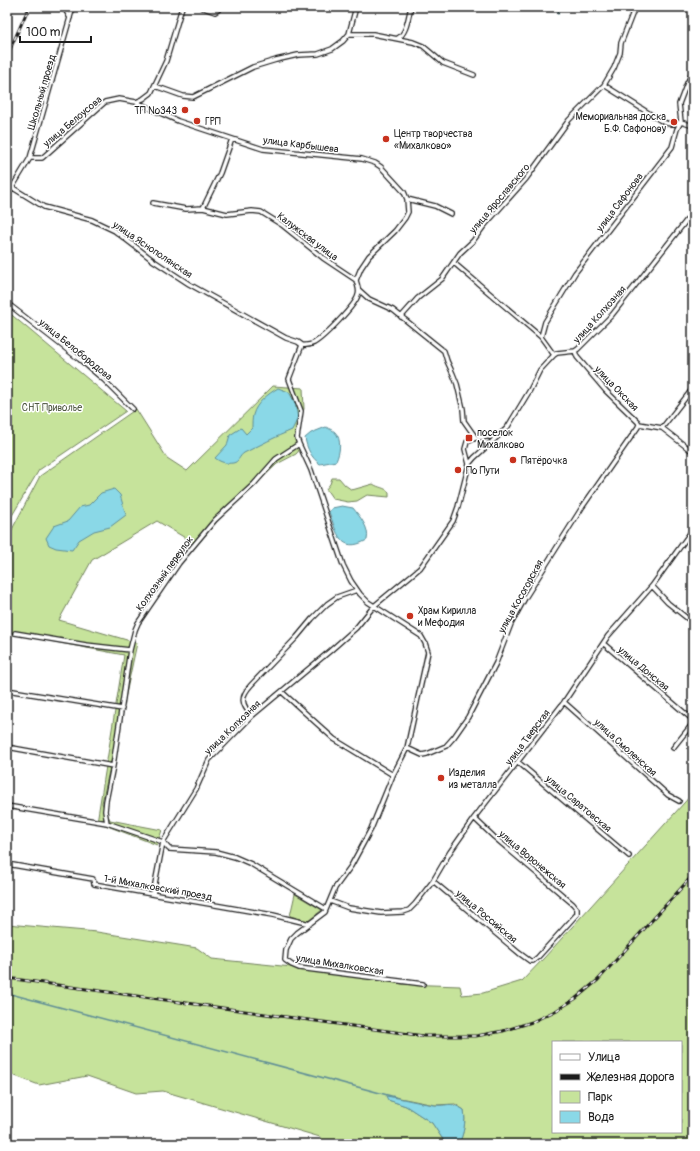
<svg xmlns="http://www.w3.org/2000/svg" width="700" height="1151" viewBox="0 0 700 1151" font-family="Pangolin,sans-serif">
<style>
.green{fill:#c6e39b;stroke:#71805c;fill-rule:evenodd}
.water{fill:#8ad8e7;stroke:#5e8d96}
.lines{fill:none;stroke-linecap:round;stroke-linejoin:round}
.stream{stroke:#5e8d96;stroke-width:1.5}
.street-casing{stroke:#1c1c1c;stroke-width:6}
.street{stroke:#fff;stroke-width:3.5}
.rail-casing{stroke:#1c1c1c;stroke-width:3}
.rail{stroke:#fff;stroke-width:1.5;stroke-dasharray:4.5;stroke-linecap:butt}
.poi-dot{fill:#c8321e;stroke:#fff;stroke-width:1.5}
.labels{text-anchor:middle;stroke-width:3;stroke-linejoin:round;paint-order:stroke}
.street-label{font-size:10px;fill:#1c1c1c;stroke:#fff}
.poi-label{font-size:10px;fill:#1c1c1c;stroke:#fff;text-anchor:start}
.park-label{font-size:10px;fill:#4f5842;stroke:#fff}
</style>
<rect width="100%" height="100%" fill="#fff"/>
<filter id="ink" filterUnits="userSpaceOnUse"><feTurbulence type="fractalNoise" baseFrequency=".025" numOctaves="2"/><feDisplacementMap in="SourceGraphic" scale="8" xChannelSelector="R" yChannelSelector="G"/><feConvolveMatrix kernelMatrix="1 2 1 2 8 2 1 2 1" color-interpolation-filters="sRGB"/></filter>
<g filter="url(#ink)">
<!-- green -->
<path class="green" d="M7,311L126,411L39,470L7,524Z
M273,386L303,388L304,409L298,422L295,439L303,446L296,454L277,464L218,520L197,545L157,521L92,560L59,620L137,643L123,708L102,803L110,820L162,830L157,845L97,822L124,655L18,635H7V539L40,476L136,409L167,458L187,471Z
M332,478H339L345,485L352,490L373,484C379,488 384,487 389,492V497L367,495L357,501L348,502L333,499L326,489L330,484Z
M693,793V1144H459C464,1132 466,1123 464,1110L455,1104L435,1105L395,1097L388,1100L406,1106L432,1123L446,1144H323L320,1137L163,1091L136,1093L87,1076L39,1085L7,1073V924L97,932L197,948L212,959L292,967L403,984L460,986L462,995L483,993L522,981L544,958ZM553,1042H681V1132H553Z
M295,894L322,910L308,921L290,916Z"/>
<!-- water -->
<path class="water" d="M278,388L289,392L295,403L298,418L292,430C275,437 260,445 244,453C239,456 239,462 233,463C226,464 220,462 215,458L227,445L230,435L241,428L246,434L252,428C252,424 252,419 253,415C256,403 268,394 278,388Z
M326,427C329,429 333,430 335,432C342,439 340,453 336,461L320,464C311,457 307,449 305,438L311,433Z
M114,489L120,495L126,515L110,527L94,531L79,540L72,550L56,548L49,545L46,538L54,526L68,521L80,507L89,505L101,493Z
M342,506L353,508C360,517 370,528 367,540C340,555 337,532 329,512L332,508Z
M386,1096C402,1098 418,1103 434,1105C449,1107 448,1100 464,1110C466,1123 464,1132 459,1144H446L432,1123L406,1106L388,1100Z"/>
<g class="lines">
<!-- stream -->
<path class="stream" d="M558,14L559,7
M7,993L395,1097"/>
<!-- street casing -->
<g class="street-casing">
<path id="street" d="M60,7L66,11L70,18
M201,7L215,12L218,10L220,7
M349,34H373L413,42L423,46L443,63L474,75
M398,38C407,33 408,17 411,7
M604,85L663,122C670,125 675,125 681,122L693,126
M155,86L183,96L193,97L253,67L276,60L298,55L318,54L332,49L343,41L349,34L356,7
M136,102L178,121L263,149L362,159L375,163L381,167L404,192L407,199L408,212L405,218L395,231L369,256L361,268L356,280C357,285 360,290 358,295C356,305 324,337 314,343C310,345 307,346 302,345
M30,158H42L105,102L119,99L136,102L143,99L151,93L166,61L182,7
M13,188L44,207L92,220L115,231L154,261L189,284L286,338L298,342L302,345
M7,196L30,158L73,7
M407,199L435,206L451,214
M153,203L186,209L203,208L227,214L252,211L261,212L282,225L323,258L356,280
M203,208L220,173L232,139
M454,263L541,337L554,355
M359,290L369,299L393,310L444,351L447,361L453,374L457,384L463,409L464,421L476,438
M7,303L79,359L104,380L133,409
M401,317L418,298L442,279L460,253L473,241L484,226L526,179L569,120L604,85L614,68L620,53L621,43L635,7
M541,337L545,322L575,273L672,147L677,129L681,122L679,104L687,83L693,72
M302,345L289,379L301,411L297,438L299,444L311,470L343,565L351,581L360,594L368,602L421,636L425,643L428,652L407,748L393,775L371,829L351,866L335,888L325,912L297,933L291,939L286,950L285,960L292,965L299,968L423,984
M575,351L577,357L606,391L638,422L639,424L662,428L693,452
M662,428L693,388
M469,464L465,449L467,442L476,438L498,436
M652,586L668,603L693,623
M15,633L86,645L130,650
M604,644L693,720
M7,690L122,709
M282,692L334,739L393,775
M564,702L668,795L679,801
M252,716C241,704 240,697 251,685L297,637L312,619L327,604L337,597L357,590
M7,747L113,766
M407,748L422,755L427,754L446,746L454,737L468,717L496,663L511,624L525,598L583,506L638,427L639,424
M673,748L693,723
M518,762L629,856
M7,806L107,823L163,842L169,849L216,852L235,857L251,864L326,909
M107,823L105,811L106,801L113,766L130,650L135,630L138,623L179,563L215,520L254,484L276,459L299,444
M7,864L93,879L94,884L273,915L310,924
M433,881L519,953L530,961H533L538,957L577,914V909L573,904L494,837L474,818
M153,894L163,842L196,789L209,760L252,716L330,651L356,628L374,606L420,568L453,521L458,507L469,464L474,458L507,428L530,390L540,370L554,355L557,353L575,351L578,349L612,315L693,212
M330,901L349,908L381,913L403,912L409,910L415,904L433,881L450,852L474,818L564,702L608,636L652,586L693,529"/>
</g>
<!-- street -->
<use href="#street" class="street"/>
<!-- rail casing -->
<g class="rail-casing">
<path id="rail" d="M7,56L29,7
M7,978L424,1036H476L503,1031L532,1022L557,1010L575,999L598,980L693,875"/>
</g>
<!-- rail -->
<use href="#rail" class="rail"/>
</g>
</g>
<!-- markers -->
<g class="poi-dot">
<circle cx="185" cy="110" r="4"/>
<circle cx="197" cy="121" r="4"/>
<circle cx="674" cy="122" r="4"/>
<circle cx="386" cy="139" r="4"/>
<rect x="465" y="434" width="8" height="8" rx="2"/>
<circle cx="513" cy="460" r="4"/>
<circle cx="458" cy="470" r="4"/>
<circle cx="410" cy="616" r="4"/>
<circle cx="441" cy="778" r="4"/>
</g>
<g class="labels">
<!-- street labels -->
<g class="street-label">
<text transform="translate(41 92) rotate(-74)" y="4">Школьный проезд</text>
<text transform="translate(72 121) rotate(-40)" y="4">улица Белоусова</text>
<text transform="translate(301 144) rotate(7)" y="4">улица Карбышева</text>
<text transform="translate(499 198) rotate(-50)" y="4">улица Ярославского</text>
<text transform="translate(619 202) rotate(-53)" y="4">улица Сафонова</text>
<text transform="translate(308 236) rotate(37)" y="4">Калужская улица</text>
<text transform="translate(153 249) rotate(34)" y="4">улица Яснополянская</text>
<text transform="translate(599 314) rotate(-48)" y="4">улица Колхозная</text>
<text transform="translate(76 349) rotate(39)" y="4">улица Белобородова</text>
<text transform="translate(617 388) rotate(46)" y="4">улица Окская</text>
<text transform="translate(164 573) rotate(-54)" y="4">Колхозный переулок</text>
<text transform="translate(520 596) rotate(-61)" y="4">улица Косогорская</text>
<text transform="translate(644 668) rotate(40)" y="4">улица Донская</text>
<text transform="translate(232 727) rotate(-44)" y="4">улица Колхозная</text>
<text transform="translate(527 737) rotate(-53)" y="4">улица Тверская</text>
<text transform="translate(626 747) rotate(42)" y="4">улица Смоленская</text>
<text transform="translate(579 803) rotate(40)" y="4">улица Саратовская</text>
<text transform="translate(533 859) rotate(40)" y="4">улица Воронежская</text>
<text transform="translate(158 887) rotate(10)" y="4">1-й Михалковский проезд</text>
<text transform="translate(487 916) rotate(40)" y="4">улица Российская</text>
<text transform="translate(340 964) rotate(9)" y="4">улица Михалковская</text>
</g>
<!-- poi labels -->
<g class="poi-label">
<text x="177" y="114" text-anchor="end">ТП №343</text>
<text x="666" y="120" text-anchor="end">Мемориальная доска<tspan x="666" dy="12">Б.Ф. Сафонову</tspan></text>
<text x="205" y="125">ГРП</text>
<text x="394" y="137">Центр творчества<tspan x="394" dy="12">«Михалково»</tspan></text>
<text x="477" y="436">поселок<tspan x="477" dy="12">Михалково</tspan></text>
<text x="521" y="464">Пятёрочка</text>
<text x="466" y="474">По Пути</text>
<text x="418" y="614">Храм Кирилла<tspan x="418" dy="12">и Мефодия</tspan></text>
<text x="449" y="776">Изделия<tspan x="449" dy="12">из металла</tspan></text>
</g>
<!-- park labels -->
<g class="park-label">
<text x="52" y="411">СНТ Приволье</text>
</g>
</g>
<!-- margin -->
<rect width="700" height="1151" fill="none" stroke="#fff" stroke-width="24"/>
<rect x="12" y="12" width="676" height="1127" fill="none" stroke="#1c1c1c" stroke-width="1.5" filter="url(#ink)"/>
<!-- legend -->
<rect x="552" y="1041" width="130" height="92" fill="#ffffff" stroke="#a4a4a4"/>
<rect x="560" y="1054" width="20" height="6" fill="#ffffff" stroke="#a4a4a4"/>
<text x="588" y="1061" font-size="12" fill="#1c1c1c">Улица</text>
<rect x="560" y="1074" width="20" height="6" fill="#1c1c1c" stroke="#a4a4a4"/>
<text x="588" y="1081" font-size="12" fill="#1c1c1c">Железная дорога</text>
<rect x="560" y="1091" width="20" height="12" fill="#c6e39b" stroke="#a4a4a4"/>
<text x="588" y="1101" font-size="12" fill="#1c1c1c">Парк</text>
<rect x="560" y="1111" width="20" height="12" fill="#8ad8e7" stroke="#a4a4a4"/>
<text x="588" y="1121" font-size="12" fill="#1c1c1c">Вода</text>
<!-- scale -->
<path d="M20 36v6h71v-6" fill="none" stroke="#1c1c1c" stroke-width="2"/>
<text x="26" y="36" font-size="12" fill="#1c1c1c" stroke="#ffffff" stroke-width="3" paint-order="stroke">100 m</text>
</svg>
